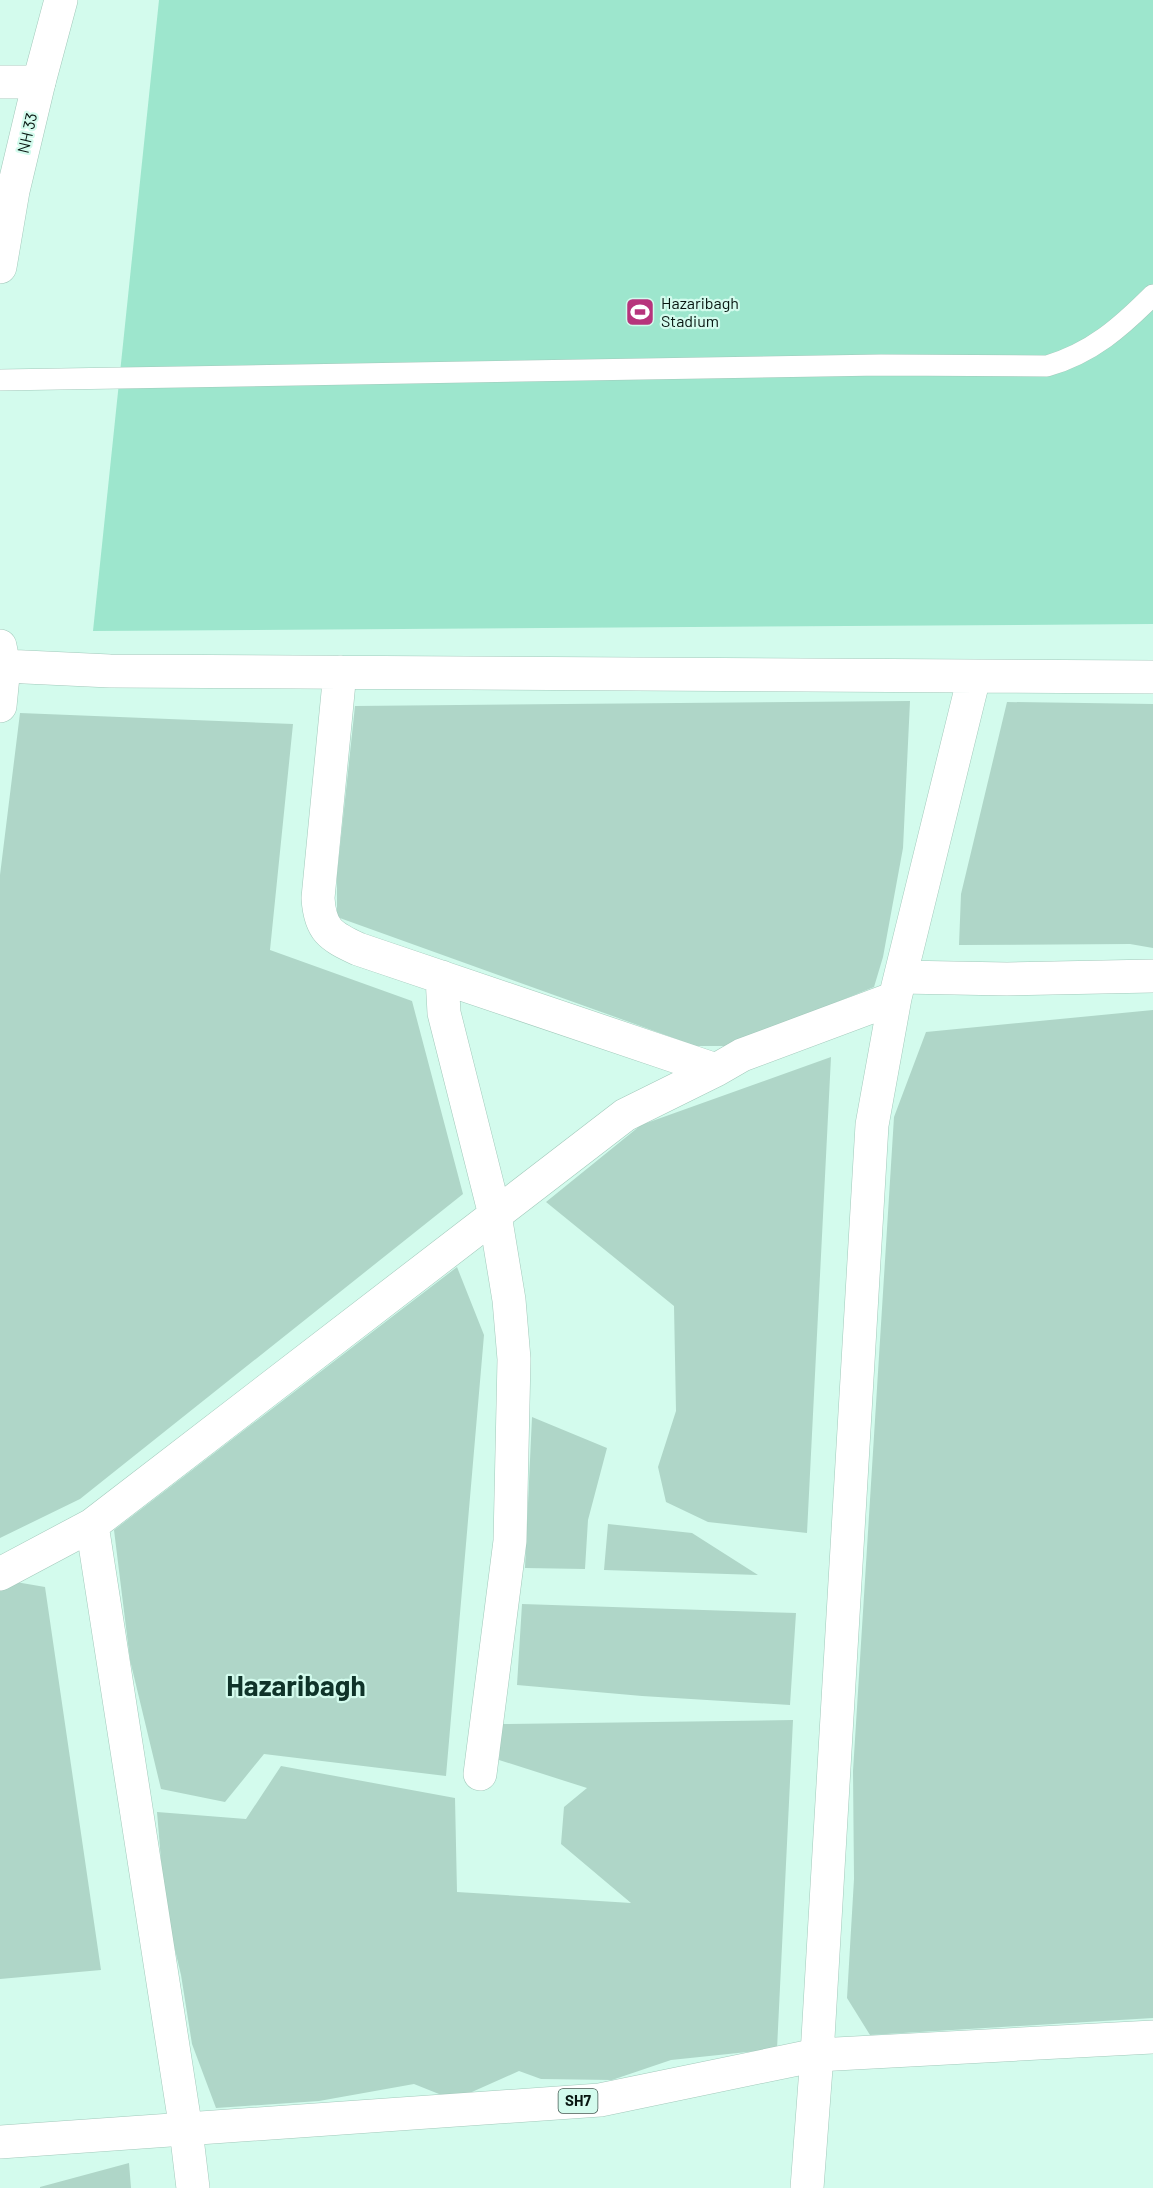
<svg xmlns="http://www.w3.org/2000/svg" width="1153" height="2188" viewBox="0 0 1153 2188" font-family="Barlow,sans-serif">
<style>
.green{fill:#9de6cd}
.building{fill:#afd6c8}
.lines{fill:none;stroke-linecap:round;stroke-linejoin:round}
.service-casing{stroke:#a2c9bb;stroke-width:22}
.minor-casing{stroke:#a2c9bb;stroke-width:34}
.secondary-casing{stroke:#a2c9bb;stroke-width:34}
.primary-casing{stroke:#a2c9bb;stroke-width:34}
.service{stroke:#fff;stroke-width:21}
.minor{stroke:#fff;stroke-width:33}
.secondary{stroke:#fff;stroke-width:33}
.primary{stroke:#fff;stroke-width:33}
.labels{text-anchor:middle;stroke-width:4.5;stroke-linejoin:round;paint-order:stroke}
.shield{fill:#d3fbed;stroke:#445a52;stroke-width:1.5}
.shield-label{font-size:15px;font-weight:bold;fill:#071510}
.street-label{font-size:16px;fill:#071510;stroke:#d3fbed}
.poi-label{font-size:16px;fill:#071510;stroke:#d3fbed;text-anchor:start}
.town-label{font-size:28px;font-weight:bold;fill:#0f3329;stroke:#d3fbed}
</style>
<rect width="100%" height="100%" fill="#d3fbed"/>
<!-- green -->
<path class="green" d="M159,0H1153V624L93,631Z"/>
<!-- building -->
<path class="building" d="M910,701L903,848L883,957L874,987L728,1046H696L337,917V875L355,706Z
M1007,702L1153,704V948L1130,944L959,945L961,894Z
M20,713L293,724L270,950L412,1001L463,1194L80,1499L0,1538V875Z
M1153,1010V2018L870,2035L847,1998L854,1879L853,1771L894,1117L926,1032Z
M831,1057L807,1533L708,1522L666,1502L658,1467L676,1411L674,1306L546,1202L641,1125Z
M457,1267L484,1335L446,1776L264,1754L225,1802L161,1789L130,1660L114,1530Z
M532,1417L607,1448L588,1520L585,1569L525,1568Z
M608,1524L692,1533L758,1575L604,1570Z
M10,1581L45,1587L101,1970L0,1979V1586Z
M522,1604L796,1613L790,1705L642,1696L517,1685Z
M793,1720L777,2049L671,2060L612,2080L541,2079L519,2071L454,2100L414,2084L319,2101L216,2108L192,2044L181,1975L165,1908L157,1812L246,1819L281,1766L455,1798L457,1892L631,1903L561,1844L564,1807L587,1788L499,1760L502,1724Z
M129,2163L131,2188H40V2187Z"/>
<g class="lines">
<!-- service casing -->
<g class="service-casing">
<path id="service" d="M0,380L881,365L1047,366C1092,353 1121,327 1153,295"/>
</g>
<!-- minor casing -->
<g class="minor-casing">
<path id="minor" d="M0,82H39
M0,646L4,666L0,706
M0,664L4,666L110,671L1153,677
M340,672L318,898C320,930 330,936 358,949L716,1070
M442,977L444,1013L495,1215L509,1300L514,1359L510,1541L480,1774
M901,977L1007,979L1153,976
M92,1525L186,2130L193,2188
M0,1574L92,1525L625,1115L716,1070L742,1055L895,998
M807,2188L817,2055L872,1125L895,998L974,677"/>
</g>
<!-- secondary casing -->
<g class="secondary-casing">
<path id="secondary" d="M0,267L13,191L39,82L61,0"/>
</g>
<!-- primary casing -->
<g class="primary-casing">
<path id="primary" d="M0,2142L600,2100L817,2055L1153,2037"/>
</g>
<!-- service -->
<use href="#service" class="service"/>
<!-- minor -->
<use href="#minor" class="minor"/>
<!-- secondary -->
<use href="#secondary" class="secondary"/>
<!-- primary -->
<use href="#primary" class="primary"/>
</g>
<!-- icons -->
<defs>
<g id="stadium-square" transform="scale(1.5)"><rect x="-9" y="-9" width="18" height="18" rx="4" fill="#b7347c" stroke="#d3fbed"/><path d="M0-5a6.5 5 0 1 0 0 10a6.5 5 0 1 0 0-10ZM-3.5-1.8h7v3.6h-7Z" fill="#fff"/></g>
</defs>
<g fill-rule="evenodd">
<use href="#stadium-square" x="640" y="312"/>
</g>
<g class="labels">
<!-- shield labels -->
<rect class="shield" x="558.5" y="2089" width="39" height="24" rx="4.5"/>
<g class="shield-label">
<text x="578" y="2106">SH7</text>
</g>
<!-- street labels -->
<g class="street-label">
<text transform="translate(27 133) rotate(-77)" y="6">NH 33</text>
</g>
<!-- poi labels -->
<g class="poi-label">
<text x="661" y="309">Hazaribagh<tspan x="661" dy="18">Stadium</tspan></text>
</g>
<!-- town labels -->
<g class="town-label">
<text x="296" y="1696">Hazaribagh</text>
</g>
</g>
</svg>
